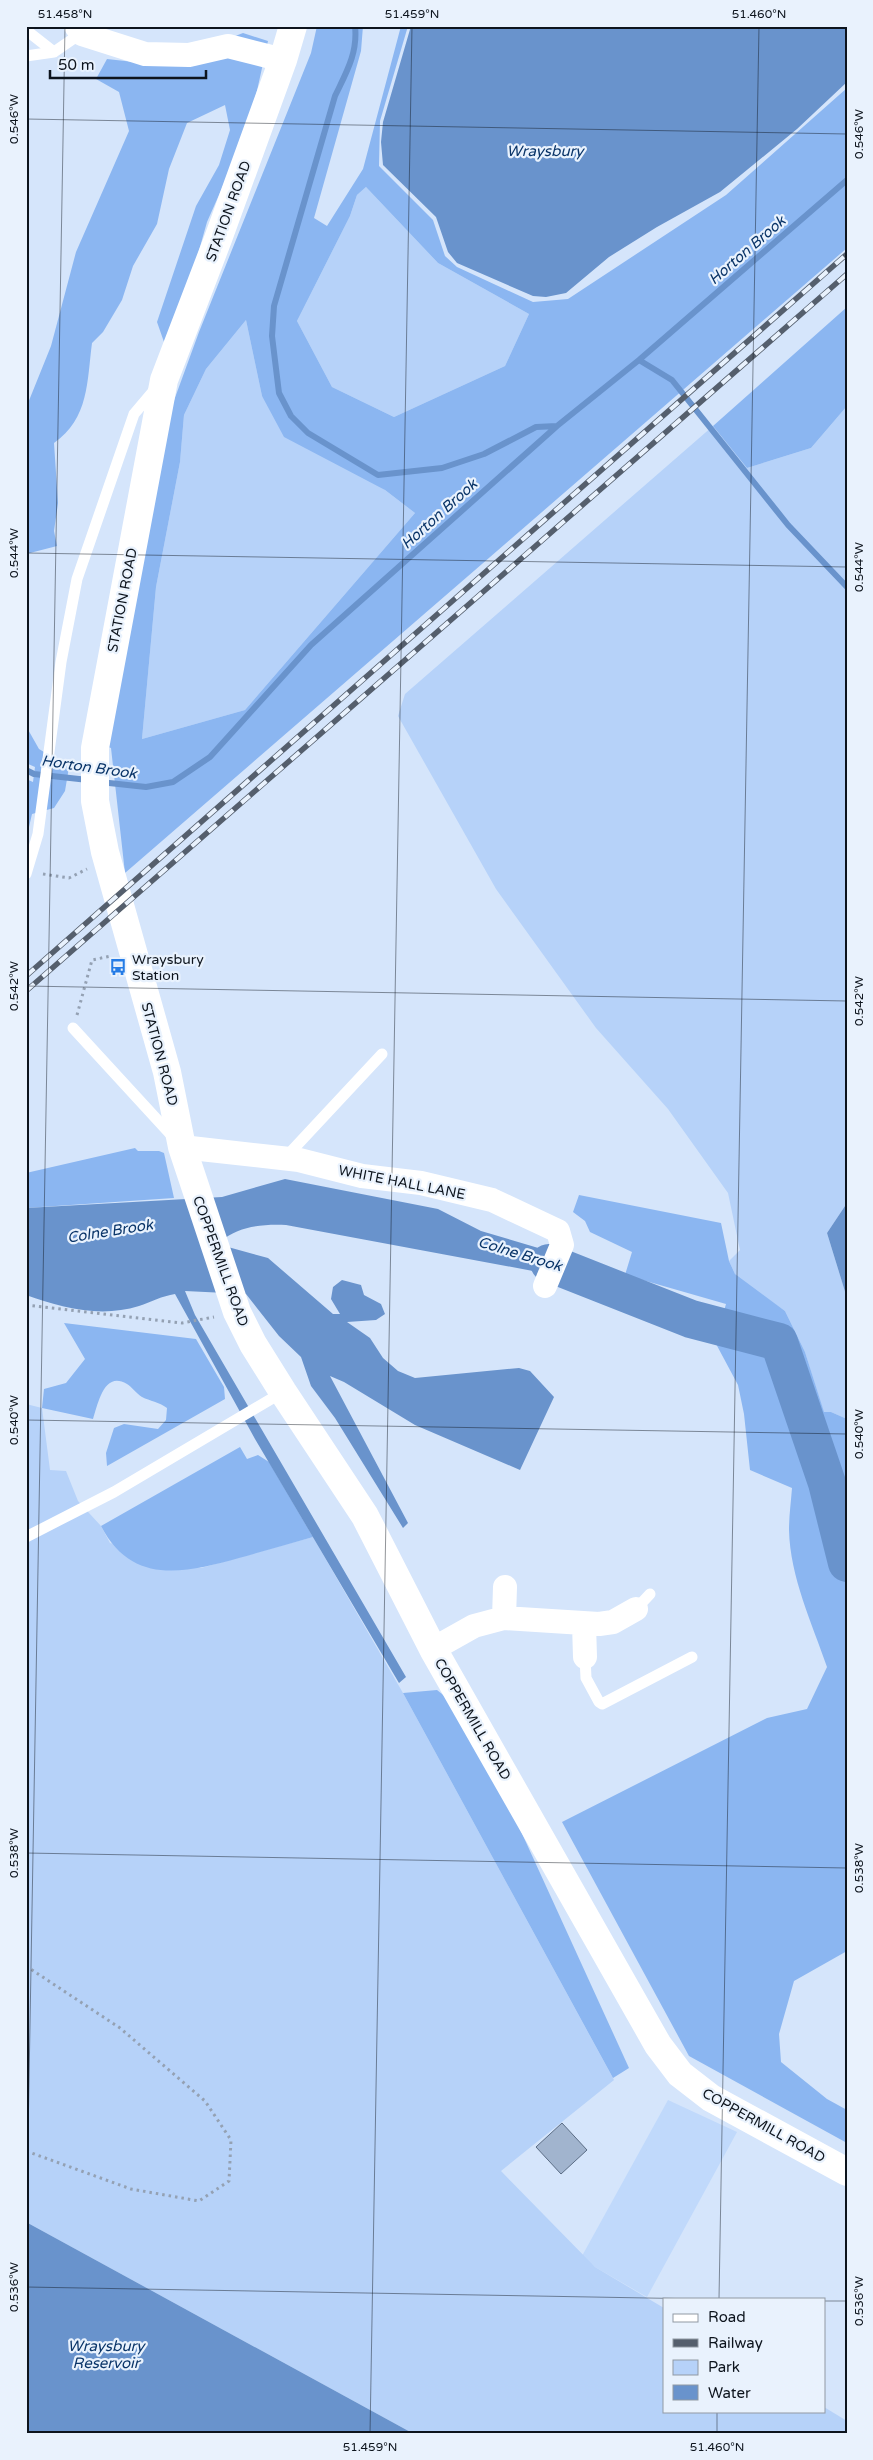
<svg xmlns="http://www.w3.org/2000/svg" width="873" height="2460" viewBox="0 0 873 2460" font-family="'Varela Round',sans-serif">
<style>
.built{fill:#c0d9fb}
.green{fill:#b6d2f9}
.forest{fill:#8bb6f1;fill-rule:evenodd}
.water{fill:#6993cc}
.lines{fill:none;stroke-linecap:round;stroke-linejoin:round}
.stream{stroke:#6993cc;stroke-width:6}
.river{stroke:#6993cc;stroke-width:38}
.building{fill:#a1b4ce;stroke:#5b6d85}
.path{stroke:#94a1b3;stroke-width:3;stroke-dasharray:2.5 4;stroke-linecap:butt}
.lane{stroke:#fff;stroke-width:11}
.street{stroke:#fff;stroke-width:24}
.secondary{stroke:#fff;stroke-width:28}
.rail-casing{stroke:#555f6d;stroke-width:5.5}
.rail{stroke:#e9f2fd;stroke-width:4;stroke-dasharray:11;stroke-linecap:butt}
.ticks{fill:none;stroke:#0d141d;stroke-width:1;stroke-opacity:0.45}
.labels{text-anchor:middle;stroke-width:4.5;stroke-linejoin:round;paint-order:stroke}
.street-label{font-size:14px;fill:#0d141d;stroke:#e9f2fd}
.poi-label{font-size:14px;fill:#0d141d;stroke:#e9f2fd;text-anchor:start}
.water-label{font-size:15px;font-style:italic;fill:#093468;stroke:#e9f2fd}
.neatline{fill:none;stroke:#0d141d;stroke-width:2}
.ticks-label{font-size:12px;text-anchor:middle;fill:#0d141d}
</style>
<rect width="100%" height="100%" fill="#d5e5fb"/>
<!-- built -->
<path class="built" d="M668,2100L737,2132L647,2297L595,2267L582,2256Z"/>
<!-- green -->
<path class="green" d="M366,187L438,263L529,314L505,366L394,417L332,387L297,321L350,216L357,195Z
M246,320L262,396L415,513L245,710L142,739L156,587L180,462L184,415L206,369Z
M847,406V1203L827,1233L847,1298V1419L831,1412L824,1413L805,1352L785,1311L742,1281L735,1274L729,1261L740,1250L728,1193L668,1109L596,1028L496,889L398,716L405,694L713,426L747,468L811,448Z
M26,1404L42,1408L50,1470L66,1471L78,1501L101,1526L110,1543L201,1568L313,1537L403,1693L614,2080L501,2171L595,2267L664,2308V2411H824V2407L847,2421V2434H414L26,2222Z"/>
<!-- forest -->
<path class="forest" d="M317,26H363L361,51L314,218L327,226L363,169L401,26H408L380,121L379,166L433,220L445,256L457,267L533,302L568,299L726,195L847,88V248L125,873L111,748L105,746L157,447L199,332L311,53ZM366,187L438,263L529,314L505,366L394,417L332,387L297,321L350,216L357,195ZM246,320L262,396L284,437L385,490L415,513L245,710L142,739L156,587L180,462L184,415L206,369Z
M243,33L268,41L249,127L207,222L180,318L164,342L157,322L196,206L219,165L230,130L225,105L187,123L169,169L157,224L133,266L122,300L103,332L92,343C87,381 89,419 54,443L58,503L54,531L57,546L26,554V408L51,346L76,252L129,131L119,92L96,79L107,59L161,65Z
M847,307V406L811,448L747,468L713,426Z
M26,726L39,749L69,767L65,791L54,808L32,814L26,840V779L33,782L35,767L26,763Z
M135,1148L138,1151H159L164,1153L174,1198L26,1208V1173Z
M579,1195L721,1223L729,1261L735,1274L785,1311L805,1352L824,1412H831L847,1419V1951L794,1981L779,2034L781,2062L827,2099L847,2110V2143L689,2056L562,1822L767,1718L807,1709L827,1667C812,1623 790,1577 789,1530C789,1516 791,1502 792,1488L750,1470L744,1414L738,1385L715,1342L726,1304L625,1275L632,1252L590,1232L585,1221L573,1212Z
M64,1323L196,1339L224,1387L225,1399L107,1466L106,1453L114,1428L124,1424L158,1429L166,1420L167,1408C159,1402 150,1401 142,1397C136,1393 132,1387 127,1384C104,1370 98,1404 93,1419L42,1408L44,1389L66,1383L85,1359Z
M240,1447L247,1459L258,1455L269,1462L313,1537C288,1544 264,1551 239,1558C185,1573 132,1586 101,1526Z
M437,1690L457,1706L514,1816L629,2068L613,2078L403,1693Z"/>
<!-- water -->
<path class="water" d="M411,26H847V82L797,129L720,192L657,227L609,257L566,293L546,297L533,296L457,263L448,252L436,217L383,165L381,142L383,122Z
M285,1179L438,1209L481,1231L599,1266L595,1292L565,1287L533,1271L286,1225C263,1224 239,1226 221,1241L228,1247L268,1258L333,1314H340L331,1299L333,1287L342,1280L361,1285L364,1295L381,1304L385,1314L376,1320L347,1322L370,1338L383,1358L398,1371L415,1378L519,1368L530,1371L554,1397L520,1470L415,1425L344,1382L330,1376L408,1523L403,1528L335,1418L311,1386L301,1357L279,1336L246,1294L185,1291L195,1315L406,1677L399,1683L255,1439L175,1294C162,1296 151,1302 139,1306C101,1318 62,1308 26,1295V1208L222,1197Z
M847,1203V1298L827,1233Z
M26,2222L414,2434H26Z"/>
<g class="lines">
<!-- stream -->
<path class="stream" d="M355,26C358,53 346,73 335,96L274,306L272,336L279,393L291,416L308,433L378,475L442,468L484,454L536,427L557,426
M639,360L672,380L788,525L847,587
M26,770L34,774L88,780
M100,782L146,787L173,782L210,757L311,645L557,426L639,360L847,180"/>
<!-- river -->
<path class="river" d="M549,1263L691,1319L779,1342L827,1483L847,1563"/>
</g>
<!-- building -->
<path class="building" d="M562,2123L587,2150L561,2174L536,2147Z"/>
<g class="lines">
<!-- path -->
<path class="path" d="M43,874L69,878L87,869
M77,1015L92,960L111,956
M26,1305L182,1323L214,1317
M26,1966L120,2028L205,2101L231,2140L229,2181L199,2201L131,2189L26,2151"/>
<!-- lane -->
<path class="lane" d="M26,30L54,52
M26,56L54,52L83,32
M26,874L38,834L61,662L77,579L134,414L156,388
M73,1028L174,1138
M285,1158L382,1054
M26,1537L114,1492L283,1392
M636,1609L650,1594
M585,1657L586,1678L599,1702L602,1704L692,1657"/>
<!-- street -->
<path class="street" d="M76,26L82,34L145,54L189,55L228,46L283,60
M182,1147L299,1160L362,1176L421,1183L492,1200L558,1231L562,1245L545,1286
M504,1618L505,1587
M584,1624L585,1657
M433,1649L474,1626L504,1618L599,1624L613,1622L636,1609"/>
<!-- secondary -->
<path class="secondary" d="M293,26L283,60L218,239L164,380L95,748V801L105,852L167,1072L182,1147L237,1312L253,1344L283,1392L365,1516L433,1649L658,2045L680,2074L711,2098L847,2172"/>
<!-- rail casing -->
<g class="rail-casing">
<path id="rail" d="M26,976L847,254
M26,991L847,274"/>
</g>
<!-- rail -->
<use href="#rail" class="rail"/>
</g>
<!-- ticks -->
<path class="ticks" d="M26,119L847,134M26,553L847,567M26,986L847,1001M26,1420L847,1434M26,1853L847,1868M26,2253L65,26M26,2287L704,2299M719,2299L759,26M824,2301H847M370,2434L412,26M717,2434V2411"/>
<!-- icons -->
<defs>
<g id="bus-bare" transform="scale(1.35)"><path d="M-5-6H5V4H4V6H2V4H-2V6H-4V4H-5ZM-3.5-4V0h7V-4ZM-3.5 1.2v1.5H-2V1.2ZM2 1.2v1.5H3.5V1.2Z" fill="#257ce6" stroke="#e9f2fd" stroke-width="2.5" paint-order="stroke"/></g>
</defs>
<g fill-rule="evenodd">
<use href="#bus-bare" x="118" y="967"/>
</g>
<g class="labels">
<!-- street labels -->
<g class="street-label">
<text transform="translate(228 211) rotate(-70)" y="5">STATION ROAD</text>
<text transform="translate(122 600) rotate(-79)" y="5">STATION ROAD</text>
<text transform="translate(160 1054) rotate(75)" y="5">STATION ROAD</text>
<text transform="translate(402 1182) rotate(11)" y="5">WHITE HALL LANE</text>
<text transform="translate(221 1261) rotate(70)" y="5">COPPERMILL ROAD</text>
<text transform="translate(473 1719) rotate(60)" y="5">COPPERMILL ROAD</text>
<text transform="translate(764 2125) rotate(29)" y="5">COPPERMILL ROAD</text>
</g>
<!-- poi labels -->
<g class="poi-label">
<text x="132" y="964">Wraysbury<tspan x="132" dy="16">Station</tspan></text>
</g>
<!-- water labels -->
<g class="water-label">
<text x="545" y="156">Wraysbury</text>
<text transform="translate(747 250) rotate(-41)" y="5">Horton Brook</text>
<text transform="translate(439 514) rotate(-42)" y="5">Horton Brook</text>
<text transform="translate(89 767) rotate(8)" y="5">Horton Brook</text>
<text transform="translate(110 1231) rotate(-9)" y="5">Colne Brook</text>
<text transform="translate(520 1254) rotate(17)" y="5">Colne Brook</text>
<text x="106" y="2351">Wraysbury<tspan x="106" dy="17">Reservoir</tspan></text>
</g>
</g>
<!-- border -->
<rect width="873" height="2460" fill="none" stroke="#e9f2fd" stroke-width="55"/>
<!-- legend -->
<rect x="663" y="2298" width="162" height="115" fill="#e9f2fd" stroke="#9199a3"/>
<rect x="673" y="2314" width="25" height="8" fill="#ffffff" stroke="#9199a3"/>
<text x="708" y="2322" font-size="15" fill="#0d141d">Road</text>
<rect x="673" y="2339" width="25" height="8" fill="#555f6d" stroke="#9199a3"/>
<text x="708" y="2348" font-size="15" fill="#0d141d">Railway</text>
<rect x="673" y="2360" width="25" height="15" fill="#b6d2f9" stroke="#9199a3"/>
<text x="708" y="2372" font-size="15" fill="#0d141d">Park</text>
<rect x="673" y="2385" width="25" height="15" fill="#6993cc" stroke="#9199a3"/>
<text x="708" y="2398" font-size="15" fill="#0d141d">Water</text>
<!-- scale -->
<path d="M50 70v8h156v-8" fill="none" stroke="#0d141d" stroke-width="2.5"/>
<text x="58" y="70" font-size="15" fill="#0d141d" stroke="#e9f2fd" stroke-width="4" paint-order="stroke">50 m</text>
<rect x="28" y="28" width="818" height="2404" class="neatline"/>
<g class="ticks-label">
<text x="65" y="18">51.458°N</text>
<text x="412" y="18">51.459°N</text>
<text x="759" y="18">51.460°N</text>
<text transform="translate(14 119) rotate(-90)" y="4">0.546°W</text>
<text transform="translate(859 134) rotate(-90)" y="4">0.546°W</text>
<text transform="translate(14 553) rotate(-90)" y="4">0.544°W</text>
<text transform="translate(859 567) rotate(-90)" y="4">0.544°W</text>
<text transform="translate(14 986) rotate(-90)" y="4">0.542°W</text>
<text transform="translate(859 1001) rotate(-90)" y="4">0.542°W</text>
<text transform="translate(14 1420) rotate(-90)" y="4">0.540°W</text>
<text transform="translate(859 1434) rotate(-90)" y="4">0.540°W</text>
<text transform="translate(14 1853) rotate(-90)" y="4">0.538°W</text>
<text transform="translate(859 1868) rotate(-90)" y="4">0.538°W</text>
<text transform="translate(14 2287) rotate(-90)" y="4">0.536°W</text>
<text transform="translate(859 2301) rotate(-90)" y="4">0.536°W</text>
<text x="370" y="2451">51.459°N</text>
<text x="717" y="2451">51.460°N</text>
</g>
</svg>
